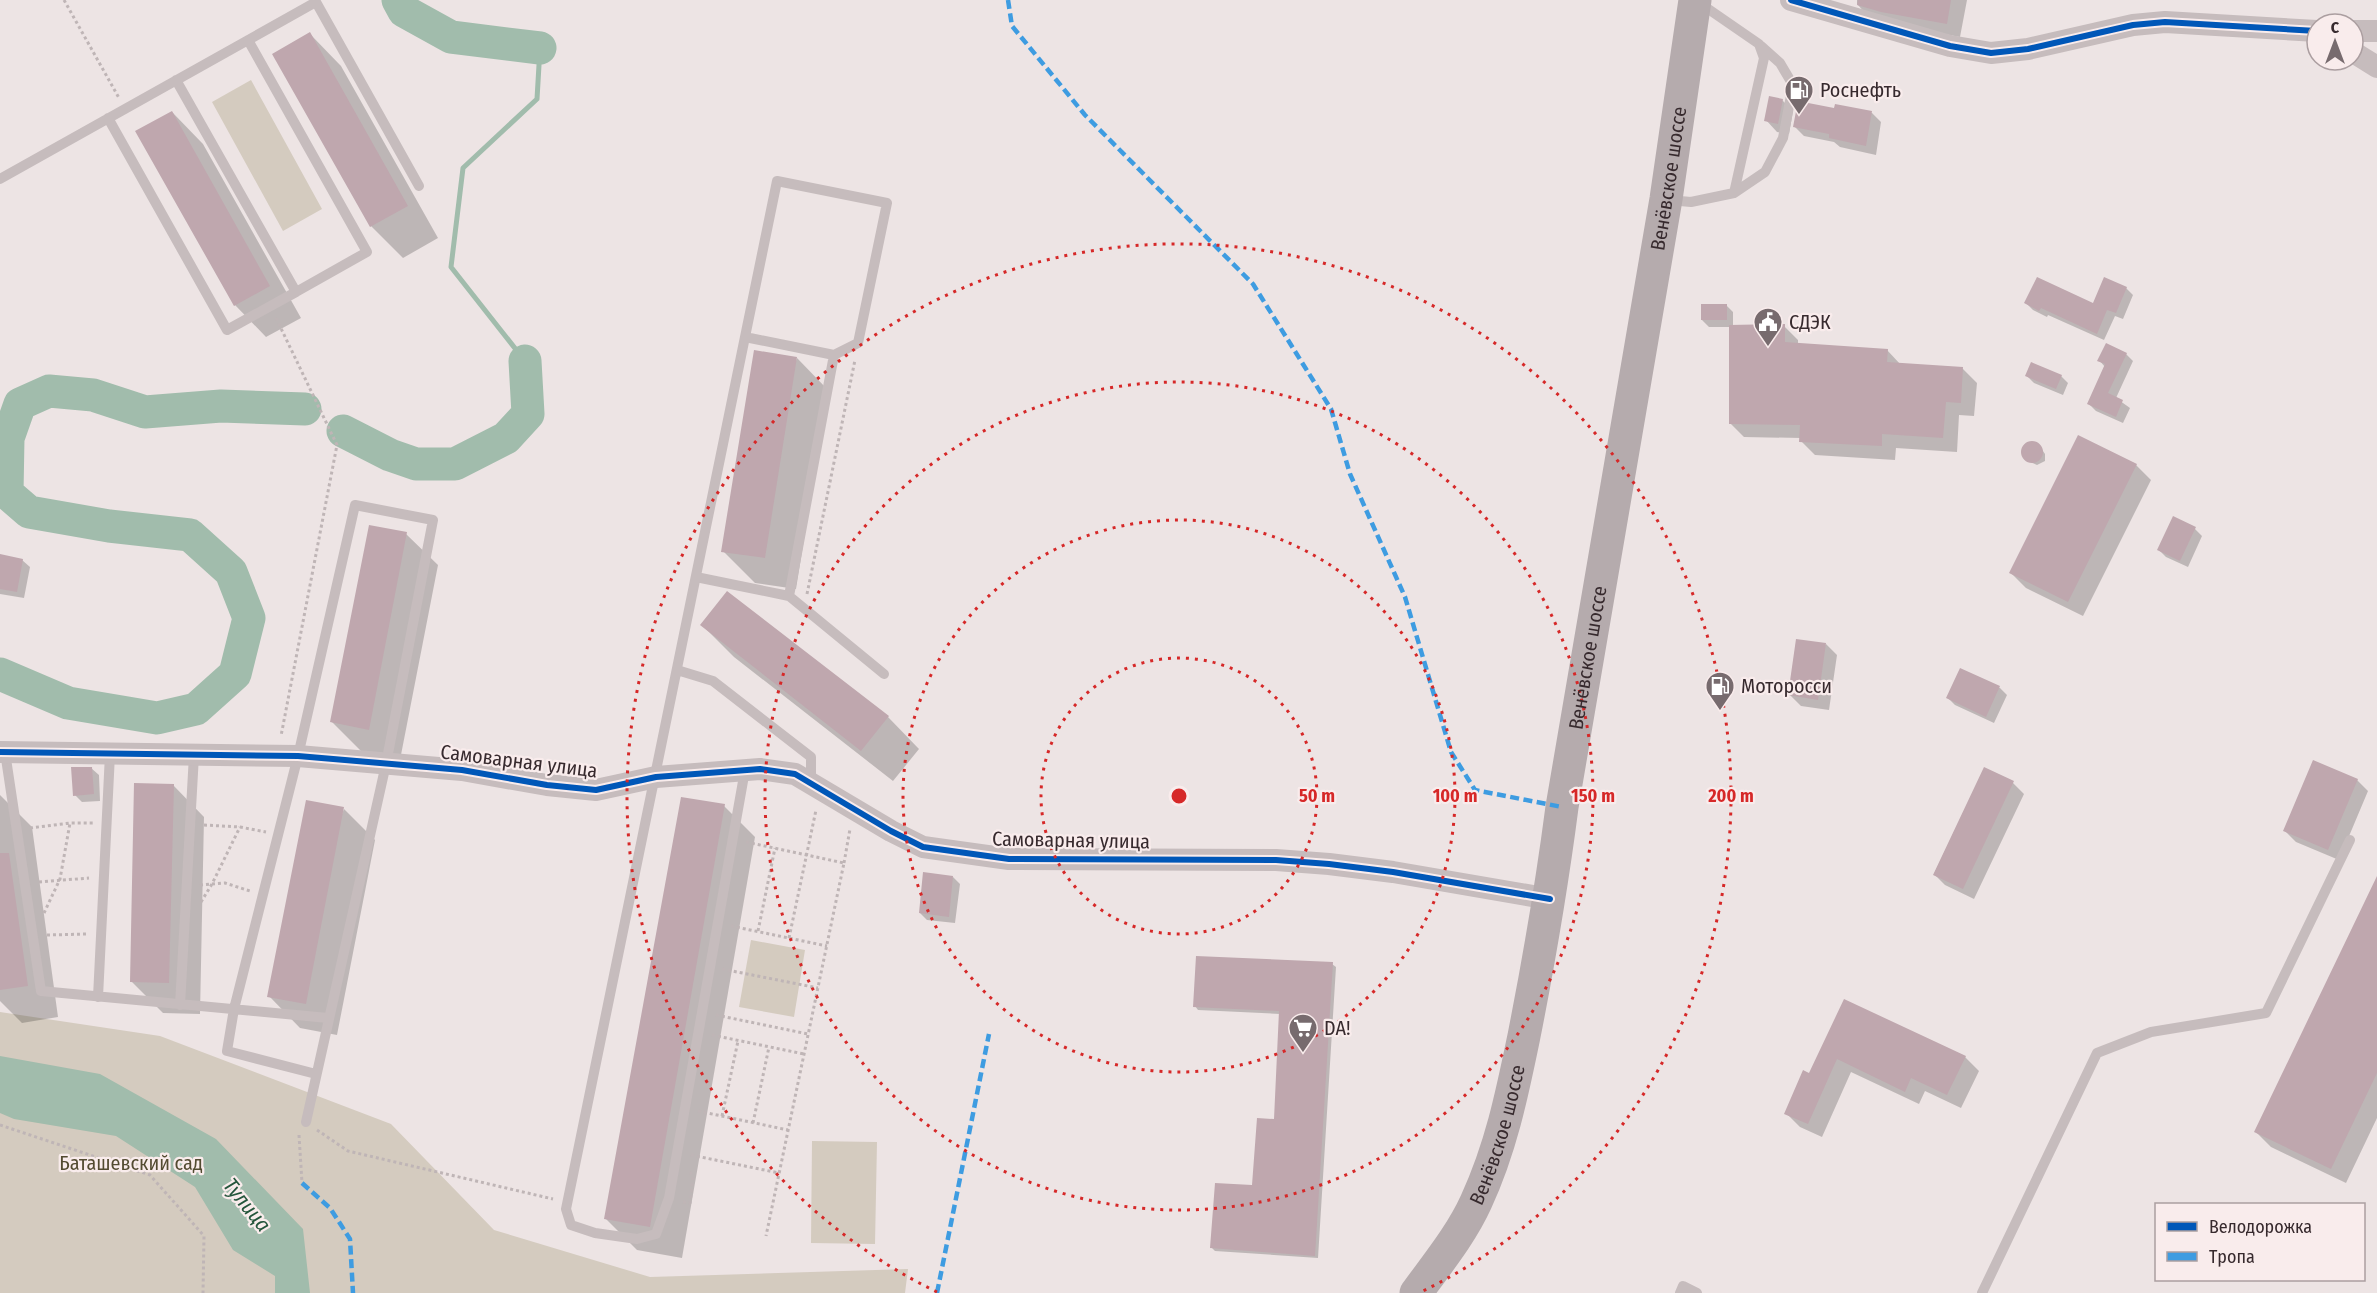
<svg xmlns="http://www.w3.org/2000/svg" width="2377" height="1293" viewBox="0 0 2377 1293" font-family="'Fira Sans Condensed',sans-serif">
<style>
.green{fill:#d4cbbf}
.water{fill:#a1bcac}
.shadow{fill:#0003}
.lines{fill:none;stroke-linecap:round;stroke-linejoin:round}
.stream{stroke:#a1bcac;stroke-width:5}
.river{stroke:#a1bcac;stroke-width:33}
.building{fill:#bfa7ae}
.path{stroke:#bfb5b6;stroke-width:3;stroke-dasharray:3 3;stroke-linecap:butt}
.lane{stroke:#c6bcbd;stroke-width:10}
.street{stroke:#c6bcbd;stroke-width:22}
.primary{stroke:#b5abad;stroke-width:33}
.quiet{stroke:#3e9ce1;stroke-width:4.5;stroke-dasharray:9 4.5;stroke-linecap:butt}
.cycleway-casing{stroke:#f9ecec;stroke-width:10}
.cycleway{stroke:#0057b8;stroke-width:6}
.ring{fill:none;stroke:#d62828;stroke-width:3;stroke-dasharray:3 6}
.labels{text-anchor:middle;stroke-width:4.5;stroke-linejoin:round;paint-order:stroke}
.poi-label{font-size:20px;fill:#372a2e;stroke:#f9ecec;text-anchor:start}
.street-label{font-size:20px;fill:#372a2e;stroke:#f9ecec}
.park-label{font-size:20px;fill:#534b31;stroke:#f9ecec}
.water-label{font-size:21px;font-style:italic;fill:#24553b;stroke:#f9ecec}
.centre{fill:#d62828;stroke:#f9ecec;stroke-width:3}
.ring-label{font-size:18px;text-anchor:middle;font-weight:bold;fill:#d62828;stroke:#f9ecec;stroke-width:4.5;stroke-linejoin:round;paint-order:stroke}
</style>
<rect width="100%" height="100%" fill="#ede4e4"/>
<!-- green -->
<path class="green" d="M251,80L322,209L283,231L212,102Z
M751,940L805,950L794,1017L739,1007Z
M0,1012L160,1036L391,1124L494,1230L650,1277L908,1269L905,1293H0Z
M812,1141L877,1142L875,1244L811,1243Z"/>
<!-- water -->
<path class="water" d="M0,1056L100,1074L216,1139L303,1229L310,1293H275V1276L233,1250L195,1187L116,1136L14,1119L0,1113Z"/>
<!-- shadow -->
<path class="shadow" d="M1857,0H1967L1960,37L1896,25L1870,18L1857,4Z
M310,34L341,66L438,238L403,258L371,226Z
M1782,100L1793,111L1789,134L1777,132L1766,120Z
M1835,110L1872,113L1881,122L1876,155L1840,147L1834,142L1804,136L1794,126Z
M172,112L203,144L301,318L266,337L235,305Z
M2126,288L2133,295L2123,319L2115,316L2104,340L2048,315L2047,317L2033,310L2026,303L2094,305Z
M1726,305L1733,312V326H1784L1798,340V345L1887,350L1901,365L1963,369L1977,383L1974,416L1959,415L1957,452L1896,448L1895,460L1815,455L1801,441V438L1744,437L1730,423V327H1709L1702,320Z
M2126,354L2133,361L2116,398L2130,408L2123,423L2096,411L2089,404L2105,367L2099,360Z
M797,358L828,390L796,589L755,583L723,551Z
M2027,376H2061L2068,383L2063,395L2034,383Z
M2031,443L2041,448L2045,454V461L2037,465L2026,460L2023,454L2025,445Z
M2136,465L2151,480L2083,616L2026,588L2011,573Z
M2174,518L2195,529L2202,536L2188,567L2166,557L2159,550Z
M406,534L438,565L400,760L363,753L332,722Z
M0,556L22,560L30,567L24,598L0,594Z
M702,625L888,717L919,749L893,781L734,657Z
M1826,644L1837,655L1829,710L1801,706L1790,695Z
M1961,670L2000,688L2007,695L1994,723L1955,705L1948,698Z
M91,768L99,775L100,801L82,802L75,795Z
M1984,769L2013,783L2024,794L1974,899L1945,885L1934,874Z
M2357,780L2368,791L2339,860L2296,842L2285,831Z
M173,785L204,817L200,1014L163,1013L131,981Z
M0,795L32,827L58,1017L22,1023L0,1001Z
M724,806L755,837L682,1258L637,1250L606,1219Z
M344,809L375,840L337,1035L300,1028L269,996Z
M953,877L960,884L955,923L927,920L920,913Z
M2377,880V1118L2346,1183L2271,1147L2256,1132Z
M1332,964L1336,967L1318,1258L1215,1251L1212,1248L1254,1187L1275,1121L1280,1014L1198,1010L1195,1006Z
M1845,1001L1965,1057L1979,1071L1961,1108L1925,1091L1919,1104L1851,1072L1822,1137L1800,1127L1786,1113L1810,1075Z"/>
<g class="lines">
<!-- stream -->
<path class="stream" d="M525,361L451,267L463,168L537,99L540,48"/>
<!-- river -->
<path class="river" d="M398,0L404,11L451,37L540,48
M343,431L390,455L416,464H455L506,438L528,414L525,361
M0,674L68,703L157,718L196,709L235,674L249,618L231,572L190,535L109,526L29,512L7,493L8,438L20,404L49,391L93,395L145,412L221,406L305,409"/>
</g>
<!-- building -->
<path class="building" d="M1858,0H1951L1947,24L1881,12L1857,5Z
M310,32L408,206L370,227L272,54Z
M1769,96L1783,99L1778,124L1764,121Z
M1798,101L1834,108L1835,104L1872,111L1866,146L1829,138V134L1793,127Z
M172,111L270,286L234,306L135,131Z
M2037,277L2093,303L2104,277L2127,287L2116,313L2107,310L2097,334L2041,308L2039,311L2024,303Z
M1701,304H1727V320H1701Z
M1785,324V342L1888,349L1887,362L1963,367L1961,403L1946,402L1943,438L1882,434V446L1799,442L1800,425L1729,424V325Z
M2106,343L2127,353L2108,393L2123,400L2116,417L2087,404L2105,364L2097,361Z
M754,350L797,357L765,558L721,552Z
M2031,362L2062,375L2056,389L2025,376Z
M2078,435L2137,464L2068,602L2009,573Z
M2021 452a11 11 0 1 1 22 0a11 11 0 1 1-22 0Z
M2173,516L2196,527L2180,561L2157,550Z
M369,525L407,532L369,730L330,722Z
M0,554L23,559L17,592L0,589Z
M727,591L889,716L861,751L700,625Z
M1796,639L1826,643L1818,700L1788,695Z
M1960,668L2000,686L1986,717L1946,698Z
M2313,760L2358,779L2328,850L2283,831Z
M71,767H92L94,794L73,796Z
M1984,767L2014,781L1963,889L1933,875Z
M134,783L174,784L169,983L130,982Z
M681,797L725,804L650,1227L604,1219Z
M306,800L344,807L306,1004L267,997Z
M0,853H9L28,986L0,990Z
M923,872L953,876L949,917L919,913Z
M2377,876V1073L2331,1169L2254,1132Z
M1196,956L1333,962L1315,1256L1210,1248L1215,1183L1252,1185L1257,1118L1274,1119L1279,1011L1193,1007Z
M1844,999L1966,1056L1947,1095L1911,1078L1905,1092L1837,1059L1808,1124L1784,1114L1803,1070L1809,1073Z"/>
<g class="lines">
<!-- path -->
<path class="path" d="M64,0L119,98
M276,318L337,445L281,736
M807,594L855,360
M204,825L240,827L266,832
M30,828L70,823H93
M746,842L844,863L766,1236
M844,863L850,829
M39,882L89,878
M200,885L225,883L250,891
M201,902L212,884L240,827
M44,913L60,879L70,823
M731,926L827,946
M758,931L775,848
M47,935L88,934
M789,938L816,810
M722,969L818,988
M716,1015L808,1034
M712,1035L804,1054
M698,1111L788,1130
M722,1116L738,1041
M753,1123L769,1047
M0,1125L150,1175L204,1236L203,1293
M317,1130L348,1151L553,1199
M299,1135L302,1183
M691,1155L779,1173
M683,1202L690,1203L693,1177L689,1170"/>
<!-- lane -->
<path class="lane" d="M248,40L367,252L296,292
M108,118L227,330L296,292L176,80
M0,179L316,2L419,186
M1734,193L1765,172L1783,138L1793,85L1780,63L1761,46
M1669,200L1691,202L1734,193L1764,58L1759,44L1698,2
M745,337L834,355
M696,577L789,596
M677,670L713,681L811,757V782
M5,752L41,991L328,1018
M745,770L669,1198L656,1234L637,1239L595,1233L571,1225L566,1209L777,181L887,203L858,343L834,355L789,596L884,674
M98,997L110,754
M180,1005L194,755
M306,1122L386,764L433,520L355,505L298,756L234,1009L227,1051L316,1074
M1680,1293L1683,1286L1697,1293
M1982,1293L2097,1053L2151,1032L2266,1013L2350,840"/>
<!-- street -->
<path class="street" d="M1791,0L1950,46L1991,53L2028,49L2133,25L2165,22L2317,31
M2353,31H2377
M2353,52L2377,67
M0,752L298,756L462,770L547,785L596,790L656,777L760,769L795,774L891,831L923,847L1009,859L1276,860L1329,864L1393,872L1550,899"/>
<!-- primary -->
<path class="primary" id="s1" d="M1416,1293C1437,1264 1461,1235 1476,1202C1501,1148 1512,1094 1524,1036C1539,960 1552,884 1562,807L1666,199L1695,0"/>
<!-- quiet -->
<path class="quiet" d="M1008,0L1012,26L1085,115L1253,284L1331,409L1350,474L1405,597L1451,752L1475,790L1562,807
M302,1183L330,1208L350,1239L353,1293
M937,1293L989,1034"/>
<!-- cycleway casing -->
<g class="cycleway-casing">
<path id="cycleway" d="M1791,0L1950,46L1991,53L2028,49L2133,25L2165,22L2317,31
M0,752L298,756L462,770L547,785L596,790L656,777L760,769L795,774L891,831L923,847L1009,859L1276,860L1329,864L1393,872L1550,899"/>
</g>
<!-- cycleway -->
<use href="#cycleway" class="cycleway"/>
</g>
<!-- distance rings -->
<g class="ring">
<circle cx="1179" cy="796" r="138"/>
<circle cx="1179" cy="796" r="276"/>
<circle cx="1179" cy="796" r="414"/>
<path d="M937 1292A552 552 0 1 1 1421 1292"/>
</g>
<!-- icons -->
<defs>
<g id="fuel-pin" transform="scale(1.5)"><path d="M0 17L-7.5 6A9.5 9.5 0 1 1 7.5 6Z" fill="#776b6e" stroke="#f9ecec"/><path d="M-5.5-6h7V0h2V4h1.3V-2.5L3-4.5l.8-.8L6-3V5H2.5V1h-1V6h-7ZM-4.2-4.7v3.2H.2V-4.7Z" fill="#fff"/></g>
<g id="civic-pin" transform="scale(1.5)"><path d="M0 17L-7.5 6A9.5 9.5 0 1 1 7.5 6Z" fill="#776b6e" stroke="#f9ecec"/><path d="M-.6-6.5H3V-4.5H.6V-3L4-1V1h2V6H-6V1h2V-1L-.6-3ZM-1.2 2.5V6h2.4V2.5Z" fill="#fff"/></g>
<g id="supermarket-pin" transform="scale(1.5)"><path d="M0 17L-7.5 6A9.5 9.5 0 1 1 7.5 6Z" fill="#776b6e" stroke="#f9ecec"/><path d="M-6-5.5h2.5l.6 2H6L4.5 2H-2.5L-4.4-4H-6ZM-1.5 3.2a1.3 1.3 0 1 0 .1 0ZM3 3.2a1.3 1.3 0 1 0 .1 0Z" fill="#fff"/></g>
</defs>
<g fill-rule="evenodd">
<use href="#fuel-pin" x="1799" y="90"/>
<use href="#civic-pin" x="1768" y="322"/>
<use href="#fuel-pin" x="1720" y="686"/>
<use href="#supermarket-pin" x="1303" y="1028"/>
</g>
<g class="labels">
<!-- poi labels -->
<g class="poi-label">
<text x="1820" y="97">Роснефть</text>
<text x="1789" y="329">СДЭК</text>
<text x="1741" y="693">Моторосси</text>
<text x="1324" y="1035">DA!</text>
</g>
<!-- street labels -->
<g class="street-label">
<text dy="7" stroke="none"><textPath href="#s1" startOffset="1152">Венёвское шоссе</textPath></text>
<text dy="7" stroke="none"><textPath href="#s1" startOffset="666">Венёвское шоссе</textPath></text>
<text transform="translate(519 761) rotate(7)" y="7">Самоварная улица</text>
<text transform="translate(1071 840) rotate(1)" y="7">Самоварная улица</text>
<text dy="7" stroke="none"><textPath href="#s1" startOffset="180">Венёвское шоссе</textPath></text>
</g>
<!-- park labels -->
<g class="park-label">
<text x="131" y="1170">Баташевский сад</text>
</g>
<!-- water labels -->
<g class="water-label">
<text transform="translate(247 1205) rotate(51)" y="7">Тулица</text>
</g>
</g>
<circle cx="1179" cy="796" r="9" class="centre"/>
<g class="ring-label">
<text x="1317" y="802">50 m</text>
<text x="1455" y="802">100 m</text>
<text x="1593" y="802">150 m</text>
<text x="1731" y="802">200 m</text>
</g>
<!-- legend -->
<rect x="2155" y="1203" width="210" height="78" fill="#f9ecec" stroke="#ab9ea0" stroke-width="1.5"/>
<rect x="2167" y="1222" width="30" height="9" fill="#0057b8" stroke="#ab9ea0" stroke-width="1.5"/>
<text x="2209" y="1233" font-size="18" fill="#372a2e">Велодорожка</text>
<rect x="2167" y="1252" width="30" height="9" fill="#3e9ce1" stroke="#ab9ea0" stroke-width="1.5"/>
<text x="2209" y="1263" font-size="18" fill="#372a2e">Тропа</text>
<!-- north arrow -->
<g transform="translate(2335 42)"><circle r="28" fill="#f9ecec" stroke="#ab9ea0" stroke-width="1.5"/>
<path d="M0-4.5L10 22L0 15L-10 22Z" fill="#776b6e"/>
<text y="-9" font-size="16" font-weight="bold" text-anchor="middle" fill="#372a2e">С</text>
</g>
</svg>
